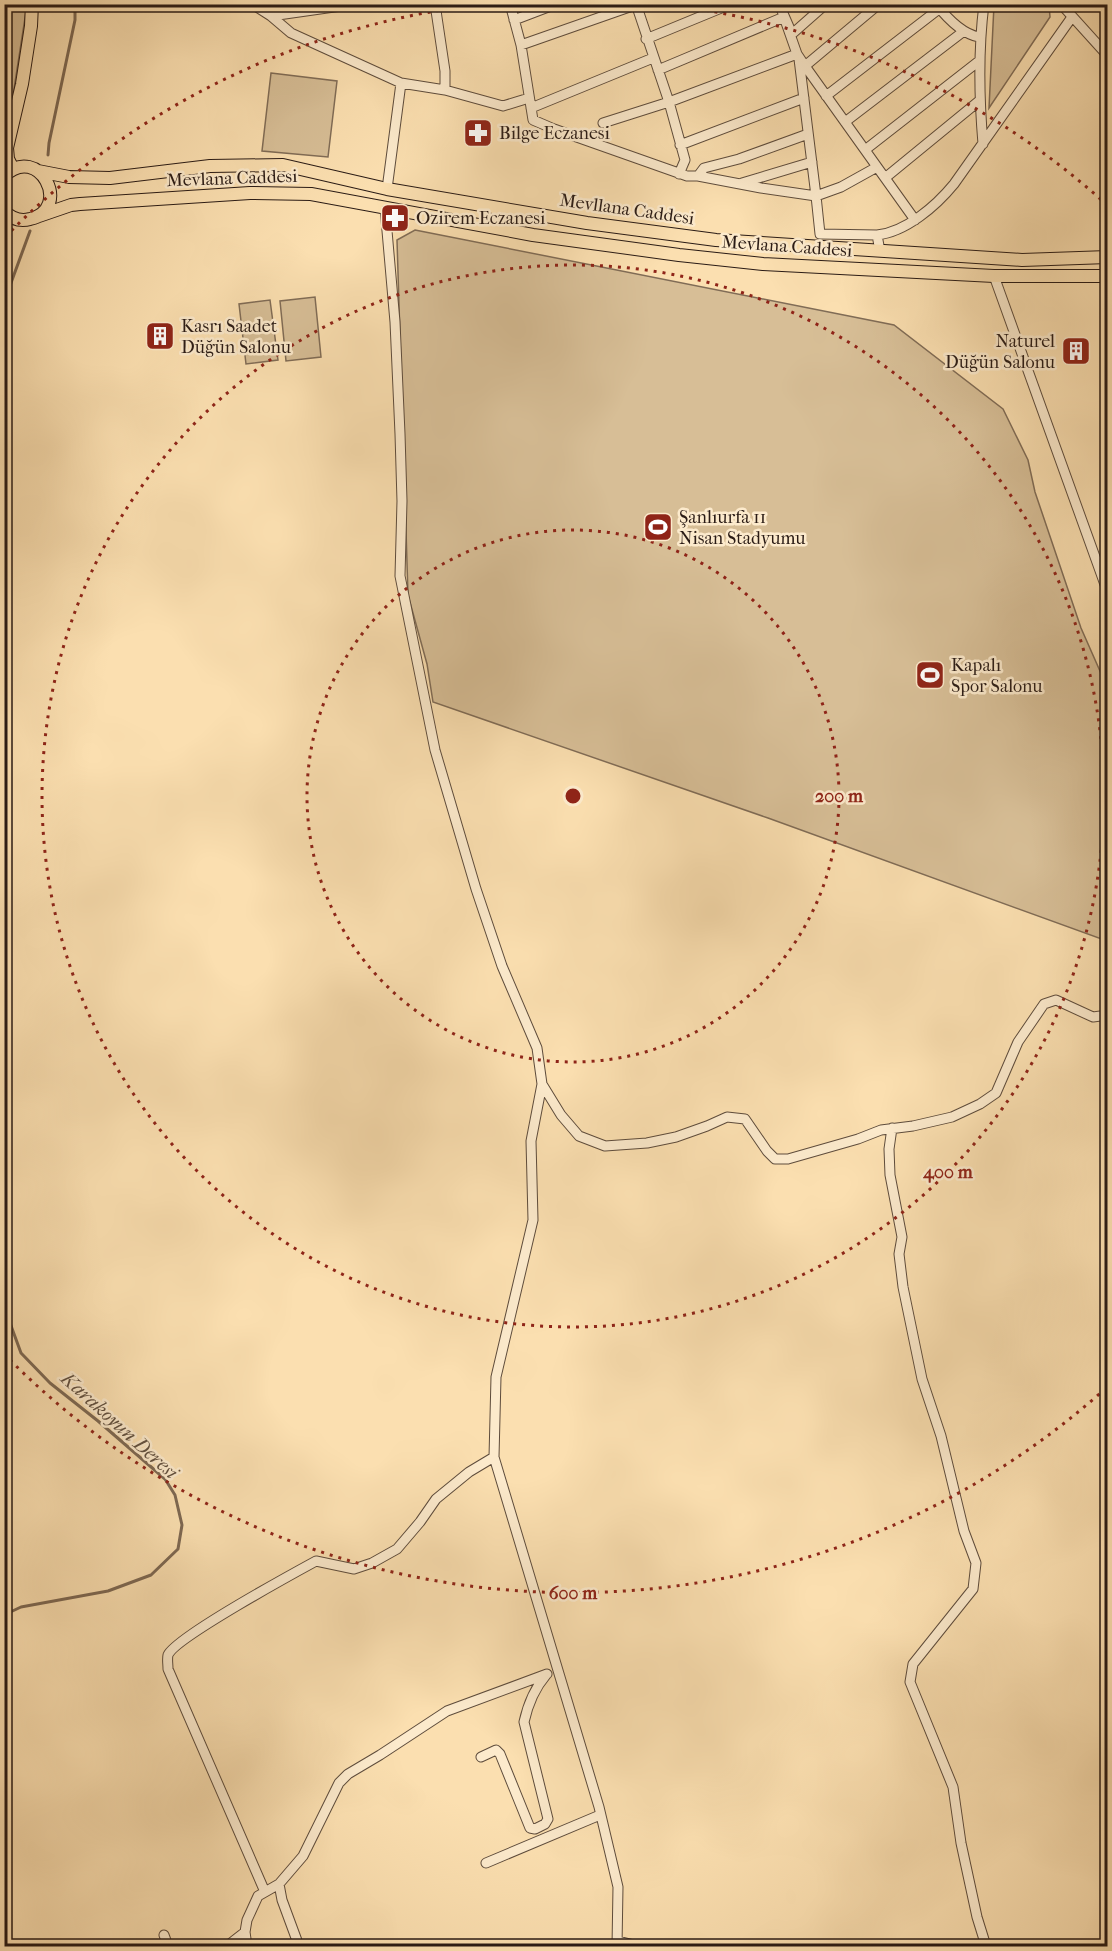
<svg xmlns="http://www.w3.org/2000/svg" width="1112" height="1951" viewBox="0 0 1112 1951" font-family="'IM FELL French Canon',serif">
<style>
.green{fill:#d7be96;stroke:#806c56;stroke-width:1.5}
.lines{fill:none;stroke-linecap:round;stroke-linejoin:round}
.stream{stroke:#7d6852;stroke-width:3}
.minor-casing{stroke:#5e4c3c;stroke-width:11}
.major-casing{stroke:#2a1b15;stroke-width:14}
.minor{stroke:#fceacc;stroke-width:9}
.major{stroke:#fbdfb0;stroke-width:12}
.ring{fill:none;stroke:#8f2418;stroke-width:3;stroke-dasharray:3 6}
.labels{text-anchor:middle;stroke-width:5;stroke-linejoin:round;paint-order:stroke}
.poi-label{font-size:18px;fill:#2a1b15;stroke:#fceacc;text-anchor:start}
.street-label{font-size:18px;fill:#2a1b15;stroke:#fceacc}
.water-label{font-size:20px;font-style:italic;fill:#614f3e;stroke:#fceacc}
.centre{fill:#8f2418;stroke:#fceacc;stroke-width:3}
.ring-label{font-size:18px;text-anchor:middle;font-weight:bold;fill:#8f2418;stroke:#fceacc;stroke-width:5;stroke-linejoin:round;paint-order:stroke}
</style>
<rect width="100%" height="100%" fill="#fbdfb0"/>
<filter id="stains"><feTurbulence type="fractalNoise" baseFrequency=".00333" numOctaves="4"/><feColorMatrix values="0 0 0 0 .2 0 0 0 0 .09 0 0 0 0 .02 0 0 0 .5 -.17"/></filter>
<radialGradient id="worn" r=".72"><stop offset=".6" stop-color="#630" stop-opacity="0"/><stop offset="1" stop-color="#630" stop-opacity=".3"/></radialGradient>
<!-- green -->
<path class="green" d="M4,5H27L11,108L6,114Z
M994,5H1049L1050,17L989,108Z
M271,73L337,81L328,157L262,151Z
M415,230L894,325L1003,409L1028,460L1035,492L1081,628L1107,687V941L768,818L433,702L427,664L408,595L397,240Z
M315,297L321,357L286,361L280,301Z
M270,300L278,360L246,364L239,304Z"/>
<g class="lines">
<!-- stream -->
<path class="stream" d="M48,155L49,143L75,20V4
M4,302L30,231
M4,1289L10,1323L21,1353L50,1383L98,1421L165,1479L175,1495L182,1525L178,1549L151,1575L108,1591L21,1607L4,1615"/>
<!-- minor casing -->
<g class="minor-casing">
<path id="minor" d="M252,4L271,16L291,33L401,83L445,90L503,106L529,98
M435,4L445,71V90
M510,4L521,45L533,120L554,129L687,176H698L761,188L816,196L820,234L877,235
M636,4L669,102L685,160L679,174
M779,4L792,34L826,4
M936,4C947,18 962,34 979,37
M1061,4L1108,56
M271,16L355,4
M514,20L556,4
M646,39L731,4
M521,45L638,4
M799,59L816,196L841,187L877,167
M805,66L879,4
M658,70L784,17L797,54L805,66L915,220
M826,96L939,9
M531,108L653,58
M845,122L964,31
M603,123L669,102L797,54
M983,144C979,97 978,51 984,4
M680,145L804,98
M865,150L979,61
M698,176L704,168L739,159L808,134
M885,178L979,101
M742,183L812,162
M387,189L401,83
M385,208L395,322L400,434L402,501L400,576L435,750L476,889L502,966L537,1048L542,1084L531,1141L533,1220L496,1377L494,1457L599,1807L618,1887L617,1946
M880,251L877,235C906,232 936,206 954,184L1072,17
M994,276L1108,593
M542,1084L561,1115L579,1136L605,1146L647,1143L676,1137L707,1126L727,1117L745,1119L767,1151L775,1159H788L858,1139L881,1130L913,1126L952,1117L980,1104L996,1093L1018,1042L1044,1004L1056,1000L1093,1017L1108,1015
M892,1128L889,1149L890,1175L902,1237L899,1254L903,1287L922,1379L941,1436L964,1531L976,1563L973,1589L913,1664L910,1682L953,1787L961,1843L977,1917L986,1946
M481,1757L496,1750L500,1754L530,1828L535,1829L545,1824L548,1819L524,1722C528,1704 534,1689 546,1675
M486,1863L600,1815
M279,1884L282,1900L299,1946
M265,1892L168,1669C168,1664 167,1659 168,1655C175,1638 294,1573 316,1561L354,1569L372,1563L397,1549L420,1522L436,1499L469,1472L494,1457
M164,1935L168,1946
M618,1941L638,1946
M227,1946L245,1932
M247,1946L245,1932L247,1920L258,1896L279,1884L303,1856L339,1783L348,1774L380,1755L447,1711L547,1674"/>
</g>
<!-- major casing -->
<g class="major-casing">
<path id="major" d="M13,169L8,159L7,148L22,84L31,26L32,4
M38,171L69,177L110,178L210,166L283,165L387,189L587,223L716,240L1022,260L1108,257
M4,176C39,142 73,209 30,219C20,222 11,218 4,211
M39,216L71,205L80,204L250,193L311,194L533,235L679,255L763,264L994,276H1108"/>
</g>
<!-- minor -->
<use href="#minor" class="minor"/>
<!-- major -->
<use href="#major" class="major"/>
</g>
<!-- distance rings -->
<g class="ring">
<circle cx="573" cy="796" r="266"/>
<circle cx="573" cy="796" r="531"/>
<path d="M1106 1388A797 797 0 0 1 5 1355M5 237A797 797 0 0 1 476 5M670 5A797 797 0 0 1 1106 204"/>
</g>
<!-- icons -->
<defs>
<g id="pharmacy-square" transform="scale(1.5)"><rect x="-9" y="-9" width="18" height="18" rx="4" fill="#8f2418" stroke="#fceacc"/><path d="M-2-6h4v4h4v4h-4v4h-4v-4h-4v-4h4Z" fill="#fff"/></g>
<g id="building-square" transform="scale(1.5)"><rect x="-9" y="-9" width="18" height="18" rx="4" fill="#8f2418" stroke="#fceacc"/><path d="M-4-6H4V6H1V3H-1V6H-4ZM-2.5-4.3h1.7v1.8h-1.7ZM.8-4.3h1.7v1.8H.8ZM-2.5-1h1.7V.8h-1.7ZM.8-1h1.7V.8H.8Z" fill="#fff"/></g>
<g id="stadium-square" transform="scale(1.5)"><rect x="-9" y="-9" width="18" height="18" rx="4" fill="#8f2418" stroke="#fceacc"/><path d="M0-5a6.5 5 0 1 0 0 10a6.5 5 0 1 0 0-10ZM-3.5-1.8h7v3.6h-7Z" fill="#fff"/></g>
</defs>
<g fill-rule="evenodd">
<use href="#pharmacy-square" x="478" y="133"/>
<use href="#pharmacy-square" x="395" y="218"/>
<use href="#building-square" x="160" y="336"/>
<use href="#building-square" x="1076" y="351"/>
<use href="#stadium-square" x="658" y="527"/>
<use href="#stadium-square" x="930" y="675"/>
</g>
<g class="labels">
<!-- poi labels -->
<g class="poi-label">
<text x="499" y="139">Bilge Eczanesi</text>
<text x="416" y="224">Ozirem Eczanesi</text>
<text x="181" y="332">Kasrı Saadet<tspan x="181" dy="21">Düğün Salonu</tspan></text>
<text x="1055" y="347" text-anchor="end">Naturel<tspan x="1055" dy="21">Düğün Salonu</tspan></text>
<text x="679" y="523">Şanlıurfa 11<tspan x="679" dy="21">Nisan Stadyumu</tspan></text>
<text x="951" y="671">Kapalı<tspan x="951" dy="21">Spor Salonu</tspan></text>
</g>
<!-- street labels -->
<g class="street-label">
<text transform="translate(232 178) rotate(-2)" y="6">Mevlana Caddesi</text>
<text transform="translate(627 209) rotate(8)" y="6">Mevllana Caddesi</text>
<text transform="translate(787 246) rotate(4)" y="6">Mevlana Caddesi</text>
</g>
<!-- water labels -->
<g class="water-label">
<text transform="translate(120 1425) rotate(42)" y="7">Karakoyun Deresi</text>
</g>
</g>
<circle cx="573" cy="796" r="9" class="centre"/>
<g class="ring-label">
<text x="839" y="802">200 m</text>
<text x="948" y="1178">400 m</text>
<text x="573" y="1599">600 m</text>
</g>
<!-- margin -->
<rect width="1112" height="1951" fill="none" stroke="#fbdfb0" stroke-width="24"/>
<rect x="6" y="6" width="1100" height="1939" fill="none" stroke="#2a1b15" stroke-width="3"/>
<rect x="12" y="12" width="1088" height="1927" fill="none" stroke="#2a1b15" stroke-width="1.5"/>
<rect width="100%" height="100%" filter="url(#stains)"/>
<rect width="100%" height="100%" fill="url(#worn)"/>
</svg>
